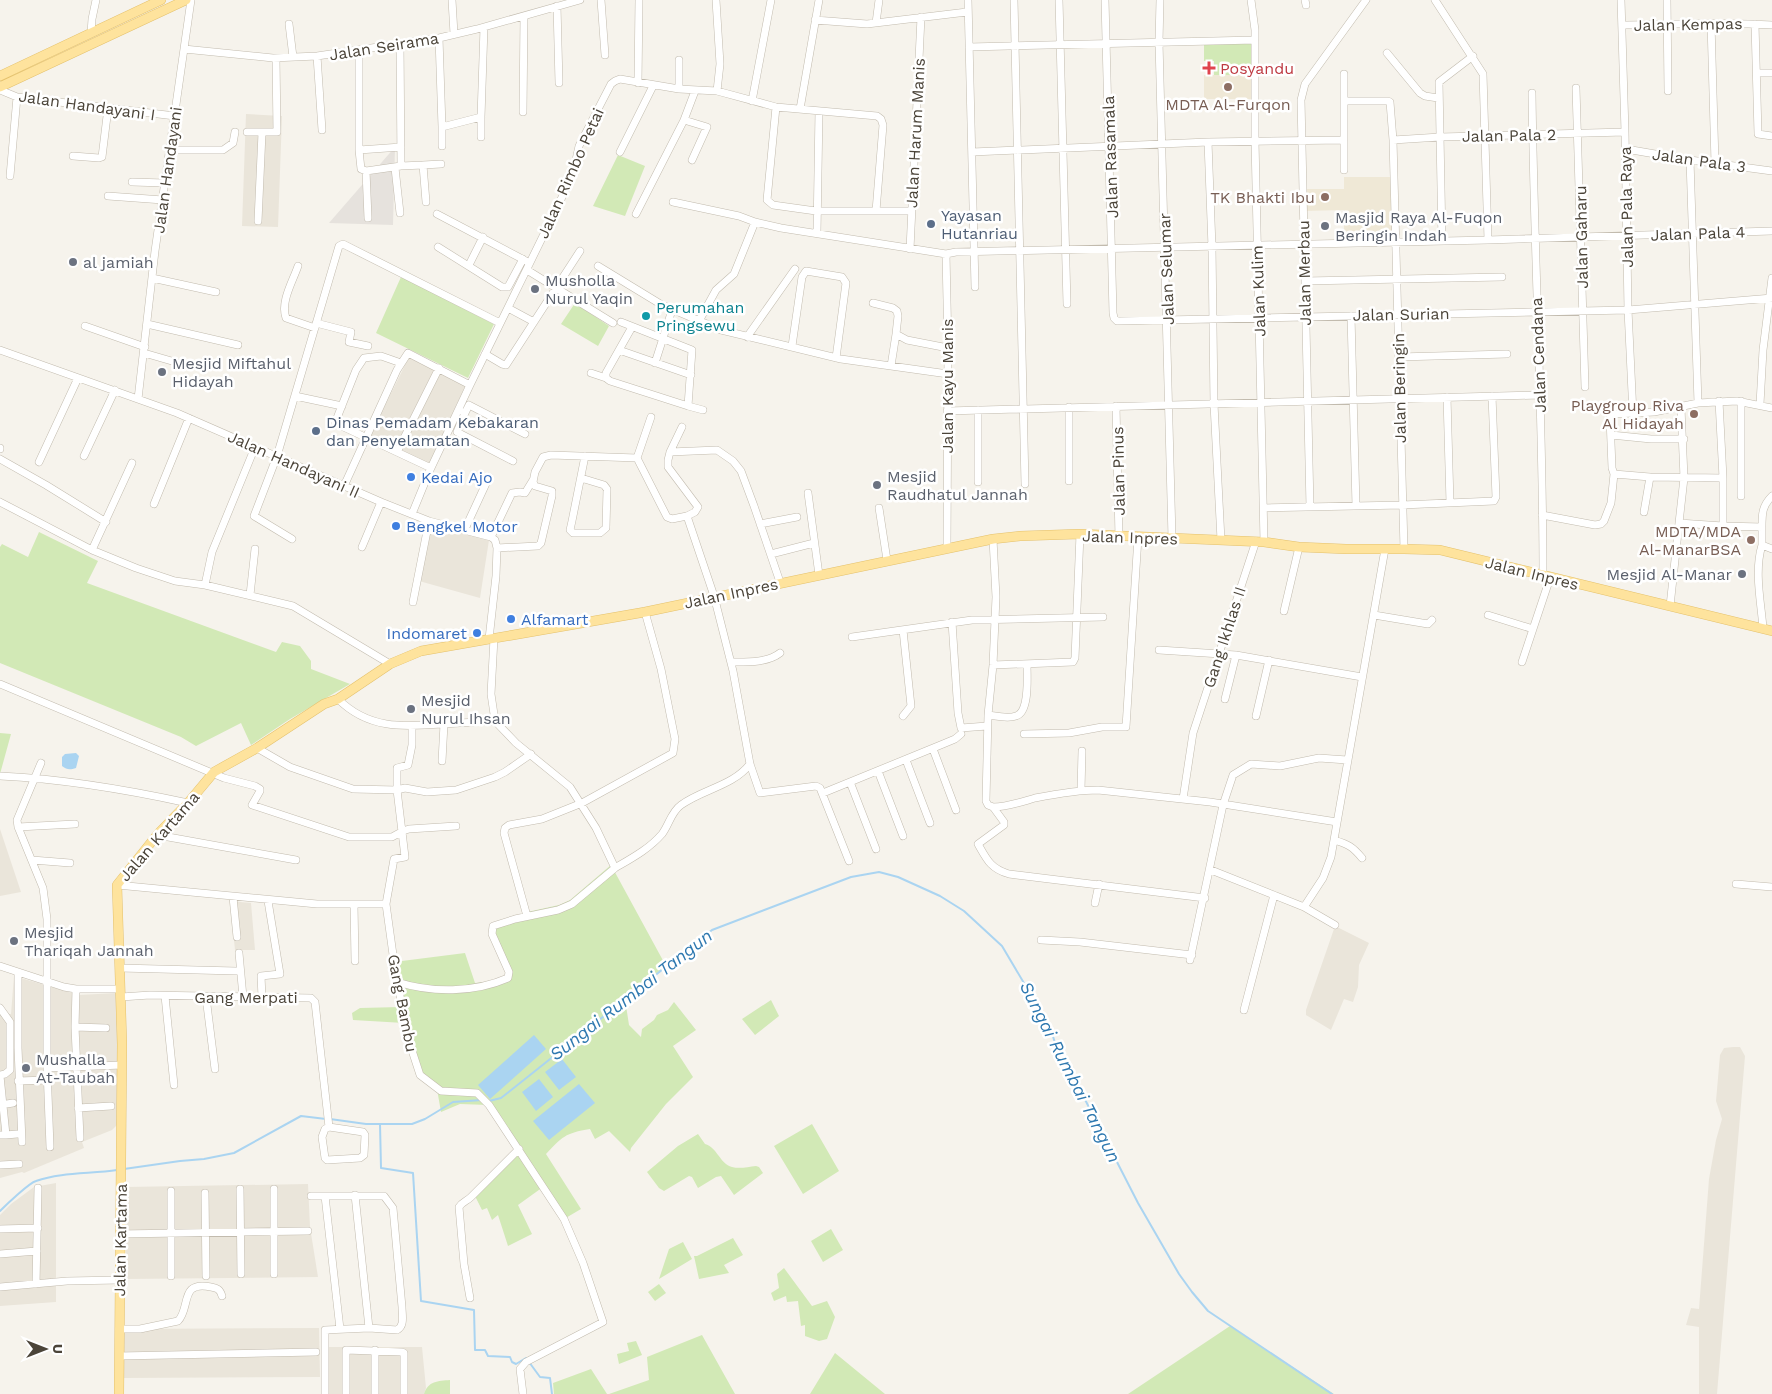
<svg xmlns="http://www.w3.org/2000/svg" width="1772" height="1394" viewBox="0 0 1772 1394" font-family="'Work Sans',sans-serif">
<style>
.residential{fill:#eae5da}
.industrial{fill:#e6e2dd}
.education{fill:#efe8d6}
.green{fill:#d2e9b6}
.water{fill:#aad4f1}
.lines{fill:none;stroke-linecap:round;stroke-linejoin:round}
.stream{stroke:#aad4f1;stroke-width:2}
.minor-casing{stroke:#c2bbae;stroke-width:8}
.major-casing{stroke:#e4c16c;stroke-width:10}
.minor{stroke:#fff;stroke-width:7}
.major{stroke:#fee39d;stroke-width:9}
.health-dot{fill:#e0444e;stroke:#fff;stroke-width:2}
.education-dot{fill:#8d6e63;stroke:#fff;stroke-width:2}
.service-dot{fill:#5c6f8a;stroke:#fff;stroke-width:2}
.worship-dot{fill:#6b7280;stroke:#fff;stroke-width:2}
.culture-dot{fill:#0f9aa8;stroke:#fff;stroke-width:2}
.shop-dot{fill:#3f7fe0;stroke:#fff;stroke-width:2}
.labels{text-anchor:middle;stroke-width:5;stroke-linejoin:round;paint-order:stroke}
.street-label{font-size:16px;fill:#4b4439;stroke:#fff}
.health-label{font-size:16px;fill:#be3a42;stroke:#fff;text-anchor:start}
.education-label{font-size:16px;fill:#785e54;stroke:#fff;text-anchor:end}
.service-label{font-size:16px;fill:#4e5e75;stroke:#fff;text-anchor:start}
.worship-label{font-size:16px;fill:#5b616d;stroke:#fff;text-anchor:start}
.culture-label{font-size:16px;fill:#0d838f;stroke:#fff;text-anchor:start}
.shop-label{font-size:16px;fill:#366cbe;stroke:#fff;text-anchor:start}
.water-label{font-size:18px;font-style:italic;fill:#2f79b0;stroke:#fff}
</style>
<rect width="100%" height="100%" fill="#f6f3ec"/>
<!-- residential -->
<path class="residential" d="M246,114L282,116L278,227L242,226Z
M409,357L465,386L429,464L370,436Z
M433,522L489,540L480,598L419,581Z
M0,829L21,892L0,896Z
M230,901L251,903L255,950H235Z
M1335,926L1369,943L1359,965L1358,987L1353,1002L1344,999L1331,1030L1306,1015V1010Z
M14,976L79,995L117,993L120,1122L112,1130L82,1142L84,1148L24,1173L22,1172L0,1178V1014H11Z
M1733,1047H1740L1745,1056L1717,1394H1699V1327L1686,1325L1691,1308L1699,1309L1709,1179L1716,1140L1722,1119L1716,1101L1720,1055L1724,1048Z
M56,1183V1302L0,1306V1215L11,1204L34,1187Z
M308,1184L310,1227L318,1277L126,1279V1187Z
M319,1328L320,1377L123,1378L122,1329Z
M327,1347H422L426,1388L424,1394H327Z"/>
<!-- industrial -->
<path class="industrial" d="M395,147L393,225L329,223Z"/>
<!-- education -->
<path class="education" d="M1204,75H1252V99H1204Z
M1344,177H1391L1393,240H1344V210L1305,211V189H1344Z"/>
<!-- green -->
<path class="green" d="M1251,42L1252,75H1214V61H1204V43Z
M618,155L645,166L625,216L593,206Z
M401,277L494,324L468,378L376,333Z
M575,303L609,326L598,346L561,324Z
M39,532L98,561L87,583L276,652L282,642L300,646L311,661V669L350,684L290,719L251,745L241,723L196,746L181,737L0,663V547L2,544L28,557Z
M0,733L11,734L0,774Z
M611,865L666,966L625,999L629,1025L641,1037L642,1029L654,1020L657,1015L668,1010L674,1002L696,1030L673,1046L693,1077L666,1104L631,1148L630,1152L609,1131L595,1139L590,1129C565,1133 562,1137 546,1154L581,1209L564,1219L543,1187L518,1205L532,1234L508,1246L498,1215L492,1220L487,1208L482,1210L475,1196L519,1150L488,1105L460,1104L441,1112L437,1089L420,1075L404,1023L353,1020L352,1013L360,1008L401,1007L394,962L465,953L475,983L494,981L507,975L493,925L527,912L559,905L570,900Z
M771,1000L779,1016L755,1035L742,1019Z
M812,1124L839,1171L803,1194L774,1146Z
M698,1134L705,1144C717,1147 720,1164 732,1167C739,1169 748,1167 756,1166L759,1167L763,1173L734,1195L721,1176L716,1177L698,1188L692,1177L689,1176L664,1191L659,1188L647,1172L678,1146Z
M831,1229L843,1250L823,1262L811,1241Z
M733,1238L743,1255L724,1265L729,1273L699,1279L694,1256H697Z
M683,1242L692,1259L659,1279L669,1249Z
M784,1268L812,1306L827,1301L835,1317L827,1339L819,1341L805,1336V1325L801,1326L798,1301L787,1302L786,1296L774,1301L771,1293L779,1288L777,1274Z
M659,1284L666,1293L655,1301L648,1292Z
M1230,1326L1334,1394H1128Z
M702,1335L735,1394H609L649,1380L647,1357Z
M636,1341L642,1355L619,1364L617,1354L629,1351L627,1343Z
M835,1353L885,1394H810Z
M591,1369L607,1394H554L553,1383Z
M450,1380V1394H424C428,1381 438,1381 450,1380Z"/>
<!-- water -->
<path class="water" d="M76,753L79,756L76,768C70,770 67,770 62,766V757L65,754Z
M534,1035L546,1049L490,1099L478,1085Z
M562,1059L576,1077L559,1090L545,1072Z
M539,1079L553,1097L536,1111L522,1092Z
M579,1084L595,1103L549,1140L533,1121Z"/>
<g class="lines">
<!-- stream -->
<path class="stream" d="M489,1101L501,1098L515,1087L712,930L851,877L879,872L898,877L940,896L964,911L1002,946L1050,1027L1056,1046L1075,1080L1138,1203L1179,1274L1192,1292L1208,1311L1332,1394
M330,1119L366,1124H412L425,1119L453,1102L482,1100
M380,1124L381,1168L413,1173L421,1301L474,1310L475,1350H485L488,1356L510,1357L512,1362L516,1364L526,1358
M124,1169L180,1161L204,1159L234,1153L301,1116L326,1119
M0,1211C6,1205 29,1183 36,1181C61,1172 90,1174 117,1170
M529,1362L540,1377L550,1378L552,1394"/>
<!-- minor casing -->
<g class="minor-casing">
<path id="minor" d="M452,0L454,34
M601,0L605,55
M716,0L720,64L717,91
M968,0L975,287
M1014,0L1025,484
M1059,0L1067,304
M1105,0L1113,313L1114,318L1117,321L1628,310L1772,298
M1160,0L1159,42L1172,538
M1251,0L1255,30V141L1264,542
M1305,0L1306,5
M1435,0L1483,74L1488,240
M1621,0L1625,132L1628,310L1633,414
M1667,0L1668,91
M557,6L559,83
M815,20L867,24L967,12
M876,23L879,0
M1711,23L1715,163
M289,24L293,57
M1755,24L1758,134L1772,136
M1622,25C1672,25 1722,21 1772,25
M91,33L92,19L96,0
M439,38L442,127
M400,43L401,166
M969,47L1255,40
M184,49L273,58L317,56L439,38L477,29L580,0
M359,50V150L361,169L366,171L401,166L423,165L426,202
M1387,53L1420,93L1425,96L1438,98
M317,56L322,130
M1757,73H1772
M638,83L639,0
M1576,88L1585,387
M679,89V60
M0,90L17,97L175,116
M1532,93C1534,254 1543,415 1543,575
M752,101L771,0
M1344,101V74
M776,107L767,200L773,205L816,211H911
M800,109L819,0
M523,112L524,16
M684,120L707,127L692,160
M247,132H277L276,58
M481,137V117L484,27
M1393,140L1440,137L1625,132
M1208,142L1344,140
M442,146V127L481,117
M1626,149L1690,160L1772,171
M170,150H223L233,143L235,132
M359,150L401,147
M620,152L653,86
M972,152L1208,142L1212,247L1214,404L1221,540
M73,156L99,158L102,157L108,108
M1690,160L1698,403
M423,165L441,164
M395,168L400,213
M1344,170V101H1388L1390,102L1393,140L1404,549
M366,171L368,218
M10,176L17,97
M132,182L165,183
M108,196L163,200
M673,202L739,216L755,222L781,228L946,254L956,252L1488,240L1772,231
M437,214L528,262
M636,214L684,120L695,91
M258,221L262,133
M817,233L819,111
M1442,241L1439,82L1473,56
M438,247L502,287H508L523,259
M910,249L921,17
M946,254L948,348L947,548
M469,265L483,237
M298,266C293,281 280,302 286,318L315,328
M598,266L662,305L721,330L841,359L948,374
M527,270L613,323
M152,278L216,292
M1305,281L1502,277
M873,303L893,308L897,311L898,316L896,334L907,340L948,348
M508,308L534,322
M1351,316L1356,506
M699,321L716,290L734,274L755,222
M621,322L692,350L688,406L610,381L606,378V373L632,327
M316,323L351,332L349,342L368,346
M147,324L238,345
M85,326L145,347
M747,337L795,269
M792,346L802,277L806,271L842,277L846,283L836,358
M0,350L177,413L381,502L429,521L491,537L495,540L497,548L496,576L489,639
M619,350L691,375
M144,353L182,364
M485,354L502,364L506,365L580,251
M1399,357L1507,354
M401,363L381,356L364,358L356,370L335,423L431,468
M655,363L672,310
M891,366L896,334
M591,373L606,378
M295,396L342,406
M1447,397L1450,503
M138,399L155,251L191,0
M1719,401L1723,478
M1741,401V496
M1760,404L1763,350L1772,278
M688,406L703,410
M1116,406L1119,537
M1069,407V481
M1681,408L1684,478L1679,523L1723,526
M978,410V482
M947,411L1539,395
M463,412L465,413L469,405L525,434
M465,413L457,432L513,461
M651,417L637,458L667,517L672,519L687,516
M1611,435L1651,439H1684
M0,448V449
M397,452L439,368
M670,452L682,427
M84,456L115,390
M0,459L46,485L106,522
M39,462L78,378
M1614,474L1650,477
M581,478L604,485L607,489L606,528L600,533H573L570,530L572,521L585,456
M344,486L397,370L408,353L470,385
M808,493L819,575
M0,502L92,550L136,568L175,581L205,585L293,606L390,664
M154,504L189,418
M1310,507L1301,100L1305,84L1366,0
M879,508L887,560
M1264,508L1402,505L1494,501L1496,497L1492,396
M1644,512L1650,477L1723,478V526L1762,527V545L1772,549
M412,514L430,470L470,385L567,187L574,169L579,146L611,84L615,81L620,79L679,89L717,91L776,107L877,116L881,119L883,125L876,211
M1542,515L1595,525L1601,524L1604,521L1611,503L1614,474L1612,468L1610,418L1614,414L1654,412L1698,403L1737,401L1772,408
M760,524L797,517
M1762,527C1762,514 1762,506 1772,496
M465,529L489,477
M491,537L512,493L520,492L525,493L533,480
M292,539L254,516L277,456L339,246L343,244L500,323
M993,539L996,597L993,665L988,715L986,801L988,805L993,807L1004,822V825L978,844C987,860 991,869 1009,874L1205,898
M1762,545C1754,571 1761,602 1763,628
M362,547L381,502
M497,548L538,546L541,543L552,496V491L535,486L533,482L535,472L543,457L551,455L637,458
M92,550L132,463
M771,554L814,543
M780,582L754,506L741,471L733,461L717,450L670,452L668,460V467L698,507L695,512L687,516L714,596L733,671L750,764L760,793L816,786L820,788L849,861
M205,585L212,552L255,447
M250,595L255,549
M413,602L429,521
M1670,606L1679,523
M1284,611L1299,547
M1374,615L1428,624L1432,620
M1488,615L1533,629
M952,622L958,713L961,728L987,726
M852,637L972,620L1103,617
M1159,650L1236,655L1362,677
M731,662C747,662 767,663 780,653
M1522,662L1550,578
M993,665L1073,662L1075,658L1080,534
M0,684L224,778L255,786L260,789V791L252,805L349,837H392L403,831L409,829L456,826
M338,699C368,729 402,727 442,724C459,723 477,722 495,721
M1225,699L1236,655
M988,715C996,716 1008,719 1016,716C1030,712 1027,676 1027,664
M903,716L911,706L903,630
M1256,716L1269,660
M1024,734L1069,733L1102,727H1126L1138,537
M257,748L290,767L353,789L397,790L405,788L427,792L456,790L495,777L505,772L531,754
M933,749L956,810
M906,760L930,823
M442,761L444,724
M41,763L17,820L18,827L43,888L47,919V1068L50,1147
M878,771L903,836
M0,776C65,779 124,789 188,803
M850,782L876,849
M1081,790L1082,751
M823,793L943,744L955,739L961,734
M1183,799L1193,733L1256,541
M993,807C1008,807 1021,802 1035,798C1056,794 1077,790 1098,790L1210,802L1337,822
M18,827L75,824
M157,835L296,860
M1334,840C1348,844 1353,847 1362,858
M32,860L70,863
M615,868C632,858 649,849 662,834C669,825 671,812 681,805C703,789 733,786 750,764
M1211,870L1304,907L1335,925
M1736,884L1772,887
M117,885L317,904H386L394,962L407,1035L420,1075L441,1091L477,1093L489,1105L564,1219L583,1263L603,1322L526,1362L520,1369L523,1394
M233,897L237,937
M1095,903L1099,884
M354,904L355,961
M386,904L394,859L405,857L397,790V768L408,765L412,745V726
M1304,907L1323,878L1331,857L1385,549
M527,916L504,833L505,828L509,825L542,819L582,803L673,753L675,739L661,669L645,612
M1041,940L1080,942L1192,955
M239,953L243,997
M1190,960L1223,805L1233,775L1251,764L1280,766L1319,758L1347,760
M0,966L64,987L76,989H120
M120,968L236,971
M18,973V1048L22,1142
M397,982C432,993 474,993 508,978L509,972L492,934L493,926L515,919L558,910L572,904L615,868L596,828L570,787L516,743L495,721L491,694L494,638
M76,989L75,1027L80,1138
M165,996L174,1085
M121,997L150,995L311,998L315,1002L329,1127L363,1132L365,1135L364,1155L360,1158L327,1160L325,1158L322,1137L325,1129L329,1127
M206,997L215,1069
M262,997L261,976L280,974L268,901
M0,1008L10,1022V1070L5,1074L0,1075
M1244,1010L1274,895
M75,1027L106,1028
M47,1068L122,1065
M0,1076L6,1135H0
M18,1081L48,1080
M0,1105L13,1103
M78,1108L111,1106
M6,1135L17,1134
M0,1165L19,1164
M240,1189L241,1274
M274,1189V1274
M205,1193L206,1276
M355,1195L369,1328
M311,1196H384L393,1208L402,1307C402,1315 405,1326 397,1330L369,1328L325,1330V1394
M325,1196L340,1329
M0,1229L38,1228
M120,1234L308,1231
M0,1254L37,1251
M171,1276V1191
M36,1284L38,1188
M0,1287L67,1281L119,1280
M470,1298L464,1264L459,1207C462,1202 467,1201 471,1197C487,1181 503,1165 519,1149
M119,1329H140L178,1321C191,1308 179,1280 211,1287C217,1288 220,1289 222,1296
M119,1356L316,1352
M346,1394V1350L402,1352L404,1353V1394
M375,1394V1350"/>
</g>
<!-- major casing -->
<g class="major-casing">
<path id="major" d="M0,76L161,0
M0,87L186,0
M119,1394L122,1044L117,885L157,835L188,803L214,772L257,748L324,704L338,699L390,664L421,651L645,612L993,539L1020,536L1080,534L1264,542L1299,547L1346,549H1404L1440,550L1772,631"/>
</g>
<!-- minor -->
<use href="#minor" class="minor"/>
<!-- major -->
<use href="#major" class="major"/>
</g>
<!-- markers -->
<path class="health-dot" d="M1206.5 60.5h5v5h5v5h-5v5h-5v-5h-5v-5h5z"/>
<g class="education-dot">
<circle cx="1228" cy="87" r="5"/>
<circle cx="1325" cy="197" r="5"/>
<circle cx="1694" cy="414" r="5"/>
<circle cx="1751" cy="540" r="5"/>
</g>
<g class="service-dot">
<circle cx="931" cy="224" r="5"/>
<circle cx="316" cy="431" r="5"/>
</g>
<g class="worship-dot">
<circle cx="1325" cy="226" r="5"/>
<circle cx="73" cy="262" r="5"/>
<circle cx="535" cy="289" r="5"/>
<circle cx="162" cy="372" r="5"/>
<circle cx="877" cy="485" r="5"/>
<circle cx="1742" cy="574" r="5"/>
<circle cx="411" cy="709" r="5"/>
<circle cx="14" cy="941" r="5"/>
<circle cx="26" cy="1068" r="5"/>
</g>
<circle class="culture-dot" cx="646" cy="316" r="5"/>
<g class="shop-dot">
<circle cx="411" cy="477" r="5"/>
<circle cx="396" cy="526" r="5"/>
<circle cx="511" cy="619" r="5"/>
<circle cx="477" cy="633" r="5"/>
</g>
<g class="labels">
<!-- street labels -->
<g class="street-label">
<text transform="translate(1688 24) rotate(-1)" y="6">Jalan Kempas</text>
<text transform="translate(384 46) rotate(-9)" y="6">Jalan Seirama</text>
<text transform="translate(87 105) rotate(8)" y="6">Jalan Handayani I</text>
<text transform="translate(915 133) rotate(-87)" y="6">Jalan Harum Manis</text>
<text transform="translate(1509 135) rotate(-1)" y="6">Jalan Pala 2</text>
<text transform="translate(1110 157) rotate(-92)" y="6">Jalan Rasamala</text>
<text transform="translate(1699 160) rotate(8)" y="6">Jalan Pala 3</text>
<text transform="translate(167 170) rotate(-82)" y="6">Jalan Handayani</text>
<text transform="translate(570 173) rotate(-66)" y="6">Jalan Rimbo Petai</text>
<text transform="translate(1626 207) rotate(-91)" y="6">Jalan Pala Raya</text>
<text transform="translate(1698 233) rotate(-2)" y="6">Jalan Pala 4</text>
<text transform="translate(1581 237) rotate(-91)" y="6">Jalan Gaharu</text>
<text transform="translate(1166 269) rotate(-92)" y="6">Jalan Selumar</text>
<text transform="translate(1304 273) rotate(-91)" y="6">Jalan Merbau</text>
<text transform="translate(1258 291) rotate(-92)" y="6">Jalan Kulim</text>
<text transform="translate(1401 314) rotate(-1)" y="6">Jalan Surian</text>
<text transform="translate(1538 355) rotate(-92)" y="6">Jalan Cendana</text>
<text transform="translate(947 386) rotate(-90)" y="6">Jalan Kayu Manis</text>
<text transform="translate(1399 388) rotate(-91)" y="6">Jalan Beringin</text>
<text transform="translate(294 464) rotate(24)" y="6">Jalan Handayani II</text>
<text transform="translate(1118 471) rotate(-91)" y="6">Jalan Pinus</text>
<text transform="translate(1130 537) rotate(2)" y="6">Jalan Inpres</text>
<text transform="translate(1532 573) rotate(14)" y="6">Jalan Inpres</text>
<text transform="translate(731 593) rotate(-12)" y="6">Jalan Inpres</text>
<text transform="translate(1224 637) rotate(-72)" y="6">Gang Ikhlas II</text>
<text transform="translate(159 836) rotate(-49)" y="6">Jalan Kartama</text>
<text x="246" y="1003">Gang Merpati</text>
<text transform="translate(403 1003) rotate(79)" y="6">Gang Bambu</text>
<text transform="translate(120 1240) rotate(-89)" y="6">Jalan Kartama</text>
</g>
<!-- health labels -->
<g class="health-label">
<text x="1220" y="74">Posyandu</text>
</g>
<!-- education labels -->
<g class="education-label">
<text x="1228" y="110" text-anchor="middle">MDTA Al-Furqon</text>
<text x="1315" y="203">TK Bhakti Ibu</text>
<text x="1684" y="411">Playgroup Riva<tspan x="1684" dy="18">Al Hidayah</tspan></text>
<text x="1741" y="537">MDTA/MDA<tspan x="1741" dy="18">Al-ManarBSA</tspan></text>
</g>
<!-- service labels -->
<g class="service-label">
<text x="941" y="221">Yayasan<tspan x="941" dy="18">Hutanriau</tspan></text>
<text x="326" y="428">Dinas Pemadam Kebakaran<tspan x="326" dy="18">dan Penyelamatan</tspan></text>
</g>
<!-- worship labels -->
<g class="worship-label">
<text x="1335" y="223">Masjid Raya Al-Fuqon<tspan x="1335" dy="18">Beringin Indah</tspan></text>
<text x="83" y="268">al jamiah</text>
<text x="545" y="286">Musholla<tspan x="545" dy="18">Nurul Yaqin</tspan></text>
<text x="172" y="369">Mesjid Miftahul<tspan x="172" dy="18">Hidayah</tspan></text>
<text x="887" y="482">Mesjid<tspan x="887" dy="18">Raudhatul Jannah</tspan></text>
<text x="1732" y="580" text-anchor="end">Mesjid Al-Manar</text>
<text x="421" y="706">Mesjid<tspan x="421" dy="18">Nurul Ihsan</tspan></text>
<text x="24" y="938">Mesjid<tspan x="24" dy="18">Thariqah Jannah</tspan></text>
<text x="36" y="1065">Mushalla<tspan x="36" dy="18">At-Taubah</tspan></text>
</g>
<!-- culture labels -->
<g class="culture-label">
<text x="656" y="313">Perumahan<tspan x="656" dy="18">Pringsewu</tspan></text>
</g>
<!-- shop labels -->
<g class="shop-label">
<text x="421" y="483">Kedai Ajo</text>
<text x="406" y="532">Bengkel Motor</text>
<text x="521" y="625">Alfamart</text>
<text x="467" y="639" text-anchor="end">Indomaret</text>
</g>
<!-- water labels -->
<g class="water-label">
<text transform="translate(631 995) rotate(-38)" y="6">Sungai Rumbai Tangun</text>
<text transform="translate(1070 1072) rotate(63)" y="6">Sungai Rumbai Tangun</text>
</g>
</g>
<!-- north arrow -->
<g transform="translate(45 1349) rotate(90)" stroke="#ffffff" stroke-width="4" paint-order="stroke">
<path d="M0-4L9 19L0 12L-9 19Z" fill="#4b4439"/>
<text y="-8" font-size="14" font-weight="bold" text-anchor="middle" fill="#4b4439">U</text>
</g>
</svg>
